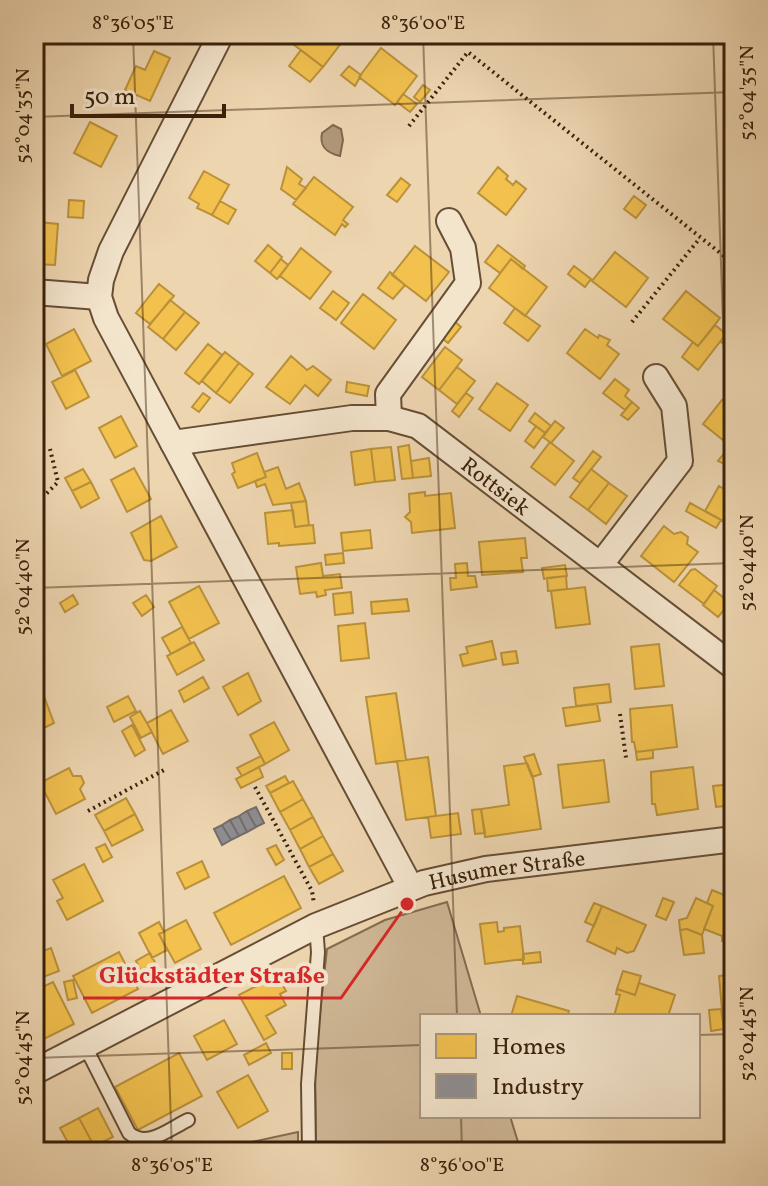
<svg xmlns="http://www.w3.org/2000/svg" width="768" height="1186" viewBox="0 0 768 1186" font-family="Vollkorn,serif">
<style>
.green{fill:#ceb694;stroke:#846c50;stroke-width:2}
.water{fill:#b09878;stroke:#80684c;stroke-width:2}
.homes{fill:#f2c14e;stroke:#ba913a;stroke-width:2}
.industry{fill:#8d8d92;stroke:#746d6a;stroke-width:2}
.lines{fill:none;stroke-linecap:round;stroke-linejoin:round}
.service-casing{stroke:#664e34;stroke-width:16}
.minor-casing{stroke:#664e34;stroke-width:28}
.path{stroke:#39210b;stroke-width:4;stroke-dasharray:2 4;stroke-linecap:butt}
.service{stroke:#f3e4cc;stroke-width:12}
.minor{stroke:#f3e4cc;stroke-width:24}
.ticks{fill:none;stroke:#39210b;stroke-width:2;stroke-opacity:0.45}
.labels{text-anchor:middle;stroke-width:8;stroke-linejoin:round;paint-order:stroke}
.street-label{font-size:22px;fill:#39210b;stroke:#f3e4cc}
.leader{fill:none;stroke:#d62828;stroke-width:3}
.callout-dot{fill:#d62828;stroke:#f3e4cc;stroke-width:3}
.callout-label{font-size:24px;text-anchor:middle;font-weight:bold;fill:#d62828;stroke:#f3e4cc;stroke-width:8;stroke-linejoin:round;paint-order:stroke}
.neatline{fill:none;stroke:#39210b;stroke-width:3}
.ticks-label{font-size:20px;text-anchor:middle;fill:#39210b}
</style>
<rect width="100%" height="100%" fill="#edd5b0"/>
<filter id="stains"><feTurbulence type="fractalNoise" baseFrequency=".0025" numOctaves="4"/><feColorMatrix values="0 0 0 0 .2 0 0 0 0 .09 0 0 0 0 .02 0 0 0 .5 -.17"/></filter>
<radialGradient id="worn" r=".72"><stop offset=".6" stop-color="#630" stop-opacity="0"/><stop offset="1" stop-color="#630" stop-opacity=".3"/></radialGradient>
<!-- green -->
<path class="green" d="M447,902L481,1016H422V1116H510L521,1152H316L315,1059L327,949L385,920Z
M298,1132V1152H206Z"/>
<!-- water -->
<path class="water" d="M333,125L341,129L343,140L340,156C327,153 319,147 322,133Z"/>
<!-- homes -->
<path class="homes" d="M294,34H341L345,38L323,67L289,41Z
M381,48L417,76L395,105L359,77Z
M301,50L323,67L310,82L289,66Z
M154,51L170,58L150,101L125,90L136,66L145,70Z
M349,66L361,75L355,86L341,75Z
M423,85L430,90L420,102L414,97Z
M403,94L417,104L410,112L397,102Z
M90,122L117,136L101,167L74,153Z
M287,167L302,179L299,184L306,188L296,200L281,189Z
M498,167L508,176L506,179L513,185L516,181L526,189L506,215L478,193Z
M204,171L229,185L212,215L197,208L199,204L189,198Z
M314,177L353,207L343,220L348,224L345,227L342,224L335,235L293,204Z
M401,178L410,185L397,202L387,195Z
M634,196L646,205L636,218L624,209Z
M69,200L84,201L83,218L68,217Z
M220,201L236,210L228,224L212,215Z
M38,222L58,224L55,265L34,264V234H37Z
M268,245L282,257L270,273L255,261Z
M498,245L525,266L523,269L511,259L500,273L485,262Z
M415,246L449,272L426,301L392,275Z
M301,248L331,272L310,299L280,276Z
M615,252L648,278L626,307L592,281Z
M281,259L288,265L277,279L270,273Z
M511,259L547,287L525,316L489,288Z
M574,266L591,279L585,287L568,274Z
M390,272L405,285L393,299L378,288Z
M159,284L174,296L150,324L136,313Z
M333,291L349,303L336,320L320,308Z
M686,291L720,318L698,346L663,319Z
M363,294L396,320L374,349L341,323Z
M170,300L185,312L163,339L148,327Z
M515,308L540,326L528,341L504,323Z
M185,312L199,323L176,350L163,339Z
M455,322L461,327L448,343L442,338Z
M715,325L726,334L698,370L682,357L693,342L698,346Z
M734,325V352L721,342Z
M74,329L91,361L62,376L46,344Z
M585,329L598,338L599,335L610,340L607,345L619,354L600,379L567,353Z
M208,344L222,355L199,384L185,373Z
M445,347L462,360L439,390L422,377Z
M225,352L239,363L216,393L202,381Z
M291,356L307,370L313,366L331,380L318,396L305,385L290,404L266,387Z
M239,363L253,374L230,403L216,393Z
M457,367L475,381L457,404L439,390Z
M75,370L89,397L66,409L52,382Z
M615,379L629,390L625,396L632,402L625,410L603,393Z
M347,382L369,386L367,396L346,392Z
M497,383L528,405L510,431L479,409Z
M203,393L210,398L199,412L192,407Z
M466,393L473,398L459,417L452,411Z
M722,400L734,409V449L703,424Z
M632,402L639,408L628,420L621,415Z
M535,413L551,426L545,433L529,421Z
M121,416L137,446L115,458L99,428Z
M555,421L564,428L551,443L543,437Z
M536,426L545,433L534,448L525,441Z
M550,442L574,461L555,485L531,467Z
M409,445L413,478L402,479L398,447Z
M730,446L734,449V469L718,461Z
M391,447L395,480L375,482L371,449Z
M371,449L375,482L355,485L351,452Z
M593,451L601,457L580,483L573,478Z
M257,453L266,477L238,488L232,474L235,472L232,463Z
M429,458L431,476L413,478L411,461Z
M278,467L286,489L299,483L306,501L273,505L265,484L257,487L255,481L266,477L264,472Z
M134,468L151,499L127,512L111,480Z
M83,469L91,482L72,491L65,478Z
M591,469L609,483L588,510L570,497Z
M91,482L99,498L81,508L72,491Z
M609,483L627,496L606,524L588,510Z
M719,486L734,495V527L705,511Z
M425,492V496L451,493L455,528L412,533L411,522L405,517L410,512L409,494Z
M306,501L309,525L295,527L291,503Z
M690,503L721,520L716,528L686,511Z
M293,510L295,527L313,525L315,543L279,546V543L268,544L265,513Z
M161,516L177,547L151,561L144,560L131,533Z
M664,526L674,534L681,532L688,537L687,544L698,552L674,582L641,556Z
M370,530L372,548L343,551L341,533Z
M525,538L527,558H521L523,572L482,575L479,542Z
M343,553L344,563L326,565L325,555Z
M321,563L323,576L340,574L342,588L325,590L326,595L317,597L316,592L300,594L296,567Z
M467,563L468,576H475L477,587L451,590L450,578H456L455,564Z
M565,565L567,576L544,579L542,568Z
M695,569L717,586L704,604L679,585L691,570Z
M566,576L567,589L548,591L547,578Z
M199,586L219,623L189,639L169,602Z
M585,587L590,624L556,628L551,591Z
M714,590L730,603L718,617L703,605Z
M351,592L353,613L335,615L333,594Z
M73,595L78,604L65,612L60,603Z
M146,595L154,607L142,616L133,603Z
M407,599L409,611L372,614L371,602Z
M365,623L369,658L341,661L338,626Z
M182,627L191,643L171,654L162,638Z
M492,641L496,659L463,666L460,655L468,653L466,647Z
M194,642L204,660L177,675L167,656Z
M659,644L664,686L635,689L631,647Z
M516,651L518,663L503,665L501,653Z
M248,673L261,701L238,715L223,687Z
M203,677L209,688L184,702L179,691Z
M609,684L611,702L576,706L574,688Z
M42,691L54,723L40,730L43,736L34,741V695Z
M396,693L406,760L376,764L366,697Z
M128,696L136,711L114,722L107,707Z
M597,704L600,721L566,726L563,708Z
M672,705L677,747L636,752L634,742H632L630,709Z
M171,710L188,741L163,754L147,723Z
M140,711L152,732L141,738L130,717Z
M274,722L289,750L265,764L250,735Z
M132,725L145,750L135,756L122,731Z
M734,726V772H729L725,727Z
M653,750V758L637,760L636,752Z
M534,754L541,774L532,777L524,757Z
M261,756L265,764L242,776L237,768Z
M428,757L436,816L406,820L397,761Z
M604,760L609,802L563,808L558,765Z
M527,763L533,777L541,829L485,837L481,809L509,805L504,766Z
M259,767L263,777L241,788L236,779Z
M693,767L698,809L657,815L655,804H652L651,772Z
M69,768L73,776H81L84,783L80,789L85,799L56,814L40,783Z
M285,776L289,783L270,793L266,786Z
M293,781L303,799L280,812L270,793Z
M733,784L734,805L716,807L713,786Z
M126,798L135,814L104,831L95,815Z
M303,799L313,817L290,830L280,812Z
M481,809L485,833L475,834L472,810Z
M458,813L461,834L431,838L428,817Z
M135,814L143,830L112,846L104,831Z
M313,817L323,836L300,849L290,830Z
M323,836L333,854L309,867L300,849Z
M105,844L112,857L103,862L96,848Z
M276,845L284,860L276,865L267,849Z
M333,854L343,871L319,884L309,867Z
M202,861L209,877L185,889L177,873Z
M84,864L103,901L67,920L57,901L63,898L53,880Z
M284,876L301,908L231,945L214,913Z
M712,890L734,899V940L722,941V936L704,929L713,906L707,903Z
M663,898L674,902L666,920L656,916Z
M696,898L713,906L702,935L687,929L680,930L679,920L687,918Z
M594,903L602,906L594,926L585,922Z
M602,906L646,925L634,951L627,953L617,948L615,954L587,941Z
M186,920L201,949L175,963L159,934Z
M159,922L164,932L159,934L167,950L152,958L139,933Z
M497,922L498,932L504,931V928L520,926L524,959L485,964L480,924Z
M687,929L702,935L704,953L684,955L680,930Z
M51,948L59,971L43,977L35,954Z
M119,952L138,989L92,1013L73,976Z
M540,952L541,962L523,964V954Z
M150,953L159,970L144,977L136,961Z
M623,971L641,976L635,995L617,989Z
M734,974V1019L723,1021L719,976Z
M272,978L276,986L282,984L286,991L280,994L286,1005L266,1016L276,1033L264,1040L239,995Z
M73,980L77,998L68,1000L64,982Z
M53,982L74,1024L34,1044V991Z
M639,983L675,995L668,1016H614L620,995L616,994L617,989L635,995Z
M517,996L569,1011L567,1016H511Z
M721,1009L724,1029L711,1031L709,1010Z
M224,1020L237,1044L207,1060L194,1036Z
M266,1043L271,1053L249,1065L244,1055Z
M179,1053L202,1096L138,1130L115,1087Z
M282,1053H292V1069H282Z
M248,1075L268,1111L238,1128L217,1092Z
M98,1108L113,1137L94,1146L79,1118Z
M79,1118L94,1146L83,1152H73L60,1128Z"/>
<!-- industry -->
<path class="industry" d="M256,807L264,823L256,827L247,811Z
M247,811L256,827L247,832L239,816Z
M239,816L247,832L239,836L230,820Z
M230,820L239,836L231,840L222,825Z
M222,825L231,840L222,845L214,829Z"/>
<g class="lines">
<!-- service casing -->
<g class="service-casing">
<path id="service" d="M85,1046L129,1133C147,1149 169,1129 188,1120
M309,1152L308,1084L318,952L316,926"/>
</g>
<!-- minor casing -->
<g class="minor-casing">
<g id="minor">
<path d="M221,34L111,251L101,280L99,297L106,318L411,888"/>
<path d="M34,292L99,297"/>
<path d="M389,418L388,394L468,283L463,248L449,221"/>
<path id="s1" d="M173,443L352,418H389L418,426L734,667"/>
<path d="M601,564L680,461L674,406L656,377"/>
<path id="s2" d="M34,1072L316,926L424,883L486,869L734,839"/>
</g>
</g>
<!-- path -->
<path class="path" d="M409,126L468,52L734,264
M632,322L700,238
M34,506L58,482L50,449
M620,714L626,758
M255,787L312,891L314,904
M88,811L164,770"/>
<!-- service -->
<use href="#service" class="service"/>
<!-- minor -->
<use href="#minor" class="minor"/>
</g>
<!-- ticks -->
<path class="ticks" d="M133,34L172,1152M423,34L457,1016M713,34L734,637M34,117L734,92M34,588L734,563M698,1035L734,1034M34,1058L422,1045M461,1116L462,1152"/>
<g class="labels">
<!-- street labels -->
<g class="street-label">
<text dy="8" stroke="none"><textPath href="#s1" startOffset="346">Rottsiek</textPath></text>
<text dy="8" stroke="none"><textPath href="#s2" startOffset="518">Husumer Straße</textPath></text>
</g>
</g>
<!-- callouts -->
<path class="leader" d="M407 904L341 998H83"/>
<circle class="callout-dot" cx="407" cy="904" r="8"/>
<g class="callout-label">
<text x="212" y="983">Glückstädter Straße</text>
</g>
<!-- margin -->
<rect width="768" height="1186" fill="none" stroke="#edd5b0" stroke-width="88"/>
<!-- legend -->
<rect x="420" y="1014" width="280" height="104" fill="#f3e4cc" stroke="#a9967f" stroke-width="2"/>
<rect x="436" y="1034" width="40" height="24" fill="#f2c14e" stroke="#a9967f" stroke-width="2"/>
<text x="492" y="1054" font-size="24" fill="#39210b">Homes</text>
<rect x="436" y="1074" width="40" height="24" fill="#8d8d92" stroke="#a9967f" stroke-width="2"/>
<text x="492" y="1094" font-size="24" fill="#39210b">Industry</text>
<!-- scale -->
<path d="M72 104v12h152v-12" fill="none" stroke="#39210b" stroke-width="4"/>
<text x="84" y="104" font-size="24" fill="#39210b" stroke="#f3e4cc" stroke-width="6" paint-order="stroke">50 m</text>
<rect x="44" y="44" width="680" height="1098" class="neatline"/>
<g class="ticks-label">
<text x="133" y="29">8°36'05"E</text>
<text x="423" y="29">8°36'00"E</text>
<text transform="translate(746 93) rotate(-90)" y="7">52°04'35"N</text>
<text transform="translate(22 116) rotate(-90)" y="7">52°04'35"N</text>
<text transform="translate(746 563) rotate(-90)" y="7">52°04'40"N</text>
<text transform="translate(22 587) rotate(-90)" y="7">52°04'40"N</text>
<text transform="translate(746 1034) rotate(-90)" y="7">52°04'45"N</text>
<text transform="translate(22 1058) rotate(-90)" y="7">52°04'45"N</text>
<text x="172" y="1171">8°36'05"E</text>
<text x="462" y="1171">8°36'00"E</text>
</g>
<rect width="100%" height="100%" filter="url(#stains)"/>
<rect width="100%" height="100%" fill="url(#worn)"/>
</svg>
